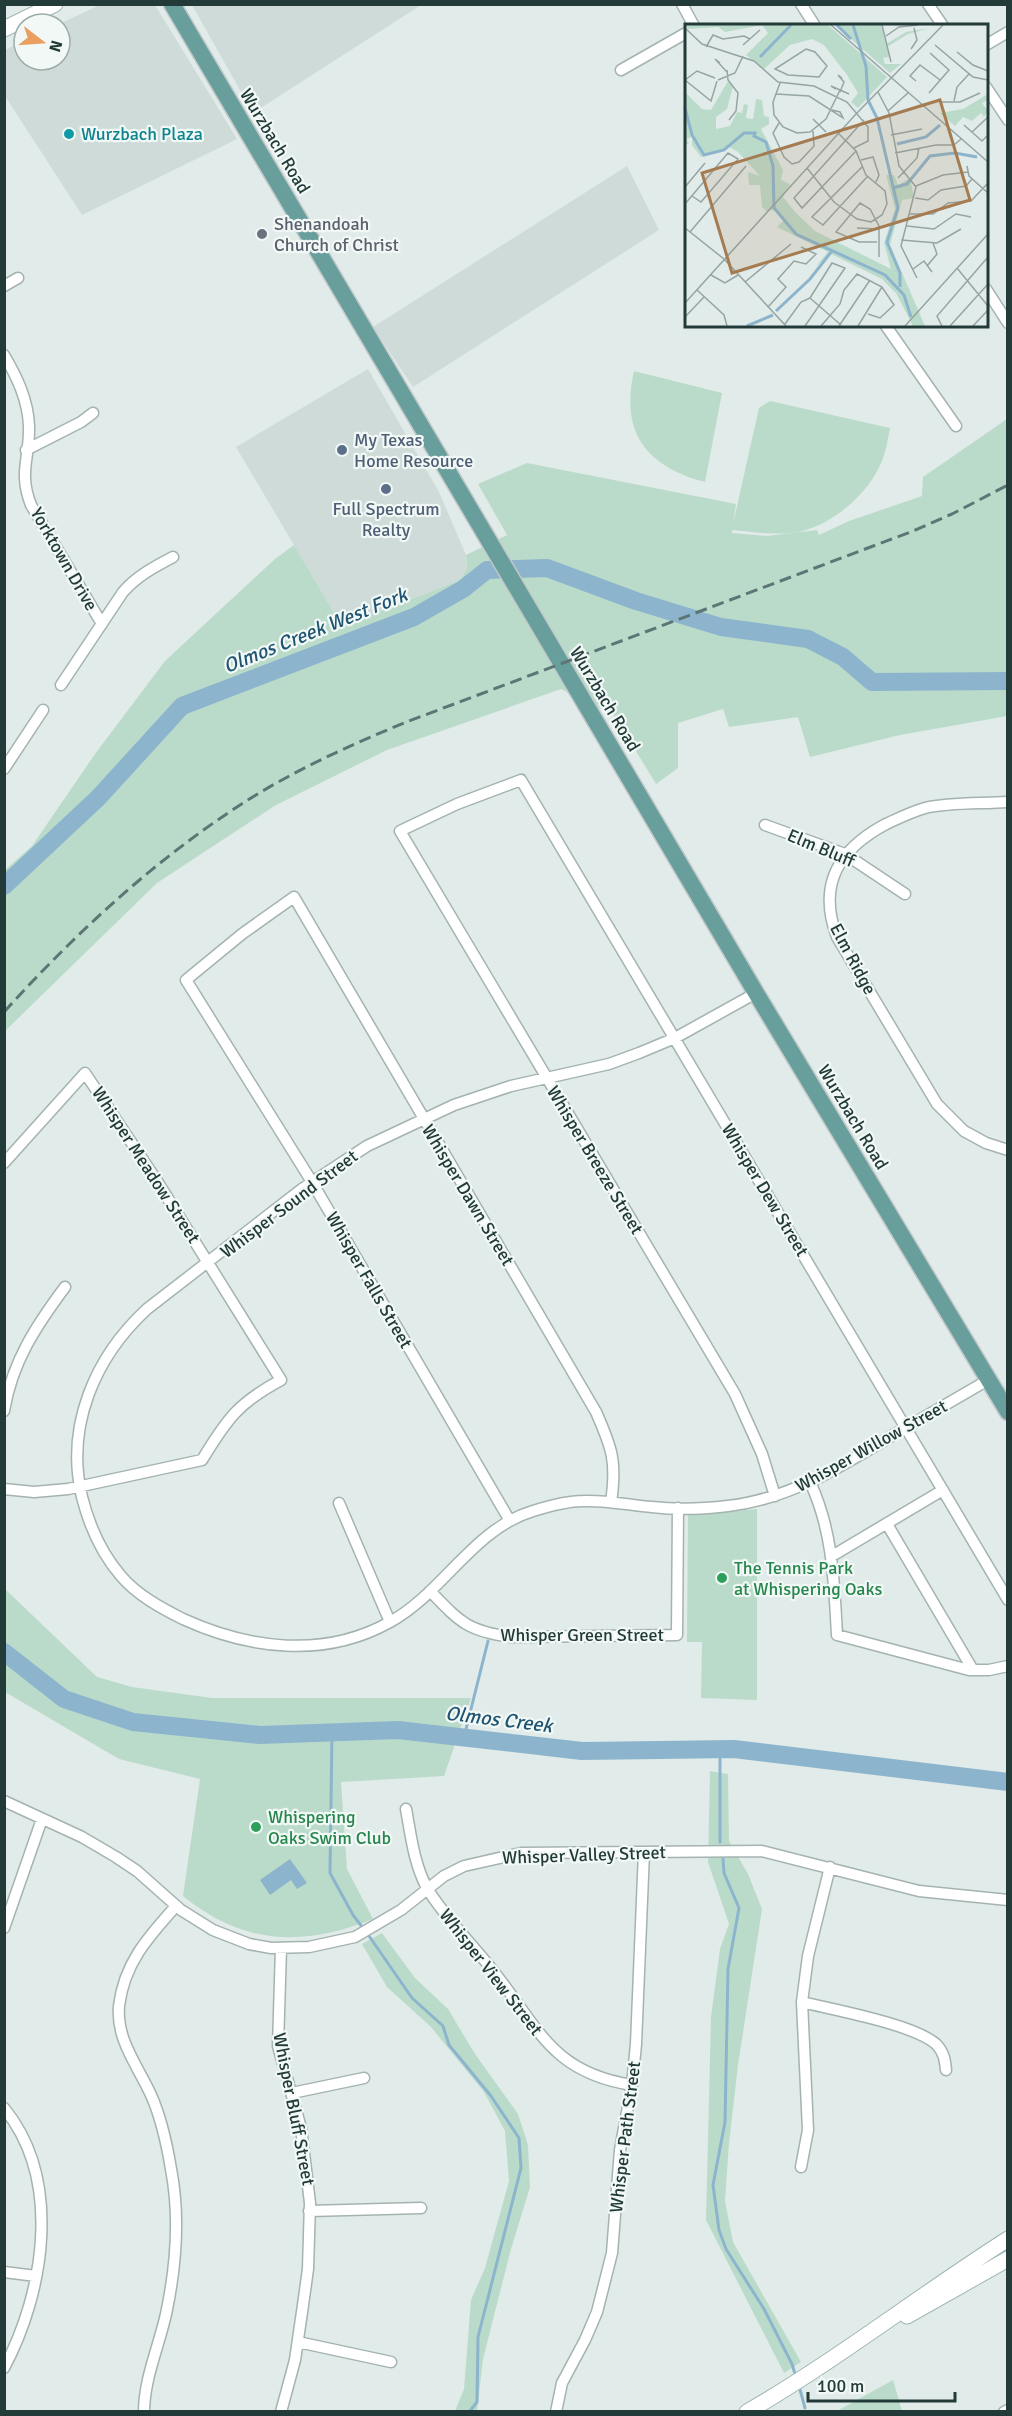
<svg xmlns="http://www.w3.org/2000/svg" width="1012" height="2416" viewBox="0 0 1012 2416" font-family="Signika,sans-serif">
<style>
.built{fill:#cfdbd8}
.green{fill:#bbdbca}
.water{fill:#8cb5cd}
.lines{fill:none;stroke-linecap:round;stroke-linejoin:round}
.stream{stroke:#8cb5cd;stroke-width:3}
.river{stroke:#8cb5cd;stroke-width:18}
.minor-casing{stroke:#a4b3b1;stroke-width:13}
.secondary-casing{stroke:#a0b6b3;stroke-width:17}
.primary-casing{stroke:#c1c8c8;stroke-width:19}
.minor{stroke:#fff;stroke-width:10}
.secondary{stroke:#fff;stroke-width:15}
.primary{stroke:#689e9c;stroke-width:16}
.rail{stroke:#5d7675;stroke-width:3;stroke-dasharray:12 6;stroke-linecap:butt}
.culture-dot{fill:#0f9aa8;stroke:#f1f8f6;stroke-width:2}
.worship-dot{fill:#6b7280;stroke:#f1f8f6;stroke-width:2}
.service-dot{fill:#5c6f8a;stroke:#f1f8f6;stroke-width:2}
.leisure-dot{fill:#2e9e5b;stroke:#f1f8f6;stroke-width:2}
.labels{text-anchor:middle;stroke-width:4.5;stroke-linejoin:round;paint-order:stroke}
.culture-label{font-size:18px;fill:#0d838f;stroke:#f1f8f6;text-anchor:start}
.street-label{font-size:18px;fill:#223b39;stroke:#f1f8f6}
.worship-label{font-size:18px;fill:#5b616d;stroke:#f1f8f6;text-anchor:start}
.service-label{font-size:18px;fill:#4e5e75;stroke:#f1f8f6;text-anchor:start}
.leisure-label{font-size:18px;fill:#27864d;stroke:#f1f8f6;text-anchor:start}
.water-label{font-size:20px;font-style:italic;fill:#205473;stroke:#f1f8f6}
.inset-river{fill:none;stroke:#8cb5cd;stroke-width:3}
.inset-road{fill:none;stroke:#95a5a3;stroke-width:1.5}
.view{fill:#a57c52;fill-opacity:0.15;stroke:#a57c52;stroke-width:3}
.inset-edge{fill:none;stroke:#223b39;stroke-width:3}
</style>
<rect width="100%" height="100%" fill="#e1ebe9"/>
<!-- built -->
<path class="built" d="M100,5H155L237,139L82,215L5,96V50L24,41V60H60L59,24Z
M192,5H421L253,113Z
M627,166L659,230L413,387L373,327Z
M368,369L439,492L466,555L467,568L460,580L342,626L236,447Z"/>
<!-- green -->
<path class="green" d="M634,371L722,393L705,482C646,466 620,433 634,371Z
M770,401L890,428C888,437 887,446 884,455C874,488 839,520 806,530C783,537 755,532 732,530V533L767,536L817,530L819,535L849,521L922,496L923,477L1007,419V716L900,735L810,757L798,717L729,727L723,709L678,723V768L656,784L614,715L561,689L387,750L276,805L157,883L5,1031V870L32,846L95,754L165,661L275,559L294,545L342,626L460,580L467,568L466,555L507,535L478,484L527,463L736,504L733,524L759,408Z
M757,1509V1700L701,1698L702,1642H687L688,1515Z
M4,1588L97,1677L132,1687L212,1698H471L444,1776L341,1782L347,1869L373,1919C303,1947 243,1945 183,1896L200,1779L119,1759L5,1692Z
M710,1771L728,1774L729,1841L748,1874L762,1909L738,2065L729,2143L725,2201L733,2242L801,2362L784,2373L706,2220L711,2017L720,1949L729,1924L708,1862Z
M382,1933L415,1978L448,2009L475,2054L518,2114L528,2145L530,2187L511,2249L483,2359L477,2411H455L464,2389L471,2300L485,2268L509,2181L505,2131L484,2092L431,2027L387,1987L362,1944Z
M893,2380L902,2411H837Z"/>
<!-- water -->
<path class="water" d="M290,1859L307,1883L297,1889L291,1880L270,1895L260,1880Z"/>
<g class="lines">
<!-- stream -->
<path class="stream" d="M332,1732L330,1873L353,1915L363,1928
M464,1737L488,1641
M720,1749V1842
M723,1859L724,1873L739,1908L728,1969L725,2122L713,2185L719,2230L726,2249L764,2309L792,2364L796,2377
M367,1933L412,1998L443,2026L449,2045L491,2096L519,2138L521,2168L478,2337L477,2402L469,2412
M799,2386L805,2408"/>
<!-- river -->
<path class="river" d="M4,886L98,798L182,706L414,617L463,589L487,570L547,568L636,601L721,627L808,639L843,657L872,682L1008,681
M4,1652L64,1699L133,1722L260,1735L398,1730L582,1751L734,1749L1008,1782"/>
<!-- minor casing -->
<g class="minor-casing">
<path id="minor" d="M682,4L694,26
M801,4L815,26
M928,4L943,26
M986,45L1008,32
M621,70L686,33
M986,87L1008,120
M4,286L18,278
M986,289L1008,323
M886,326L956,426
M4,355C17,377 28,400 29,426C30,458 18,472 31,505L102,624
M26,450L81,422L93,413
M61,685L123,592C137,576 154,567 173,557
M4,769L43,710
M1008,802C981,804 951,802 925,808C911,812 899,818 886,824C839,849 817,884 837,937L937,1104L964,1131L986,1143L1008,1150
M765,825L845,854L905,894
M756,993L675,1038L639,1053L609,1064L511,1086L454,1105L367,1146L302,1189L147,1309C95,1357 65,1426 82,1497C89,1525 102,1554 121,1576C137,1595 161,1608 183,1619C249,1649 324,1659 390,1622C443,1593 473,1529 533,1511C549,1506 566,1501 583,1501C606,1500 629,1505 652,1507C677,1510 703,1509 728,1506C790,1499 842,1466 895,1434C926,1416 957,1398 988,1380
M4,1163L85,1073L157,1181L281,1380C238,1403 227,1419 202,1460L68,1489L34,1492L4,1489
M4,1411C12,1362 36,1326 65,1287
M810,1482C833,1531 834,1582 837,1635L969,1670H989L1008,1666
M775,1496L762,1454L735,1394L400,831L457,804L521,780L1008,1600
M339,1503L390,1622
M510,1521L312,1182L186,980L242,934L294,897L596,1412C612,1448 617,1462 611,1502
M887,1524L973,1670
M832,1556L943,1490
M430,1591C460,1622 467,1631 511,1637L677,1635L678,1508
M4,1801L82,1837L116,1857L137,1871L181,1910L213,1930L249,1944L271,1948L309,1947L355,1937L401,1910L444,1876L464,1866L521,1853L762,1851L919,1891L1008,1900
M406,1809C411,1836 414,1864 427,1888C442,1914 471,1943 490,1967C538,2025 549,2072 632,2085
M4,1928L42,1819
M802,2002C834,2010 913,2024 936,2044C944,2052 945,2060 946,2070
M292,2093L364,2078
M4,2108C63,2180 44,2293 4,2368
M801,2167L808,2130L802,2002L808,1956L830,1867
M309,2211L421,2208
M4,2272L36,2276
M298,2342L391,2362
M144,2412C144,2379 159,2346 166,2314C176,2267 180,2216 171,2169C167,2145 161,2117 151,2095C138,2066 116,2040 119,2006C124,1963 149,1936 176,1906
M281,2412L295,2360L303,2305L308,2269L310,2203L301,2128L278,2046L281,1948
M556,2412L562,2383L585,2340L597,2312L612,2253L620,2150L632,2085L636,2044L644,1852
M1004,2412L1008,2410"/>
</g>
<!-- secondary casing -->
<g class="secondary-casing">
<path id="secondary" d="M4,29L55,4
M907,2316L1008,2259
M747,2412C837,2360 920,2295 1008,2239"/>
</g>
<!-- primary casing -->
<g class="primary-casing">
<path id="primary" d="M172,4L756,993L1008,1412"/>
</g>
<!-- minor -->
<use href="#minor" class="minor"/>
<!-- secondary -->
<use href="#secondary" class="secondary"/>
<!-- primary -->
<use href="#primary" class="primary"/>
<!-- rail -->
<path class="rail" d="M4,1012C74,935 150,864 237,807C290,772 350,745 409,721L913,531L952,514L1008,485"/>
</g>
<!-- markers -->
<circle class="culture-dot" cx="69" cy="134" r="6"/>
<circle class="worship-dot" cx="262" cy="234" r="6"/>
<g class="service-dot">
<circle cx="342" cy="450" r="6"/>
<circle cx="386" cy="489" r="6"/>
</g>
<g class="leisure-dot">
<circle cx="722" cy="1578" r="6"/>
<circle cx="256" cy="1827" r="6"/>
</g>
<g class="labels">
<!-- culture labels -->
<g class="culture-label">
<text x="81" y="140">Wurzbach Plaza</text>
</g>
<!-- street labels -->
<g class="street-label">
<text transform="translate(275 141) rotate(59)" y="6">Wurzbach Road</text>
<text transform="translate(64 559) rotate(60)" y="6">Yorktown Drive</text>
<text transform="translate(605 699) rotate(59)" y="6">Wurzbach Road</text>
<text transform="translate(821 848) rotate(23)" y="6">Elm Bluff</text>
<text transform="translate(853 959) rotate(62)" y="6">Elm Ridge</text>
<text transform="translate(853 1117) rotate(59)" y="6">Wurzbach Road</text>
<text transform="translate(595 1160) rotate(59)" y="6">Whisper Breeze Street</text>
<text transform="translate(146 1165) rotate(57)" y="6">Whisper Meadow Street</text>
<text transform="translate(765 1190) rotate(59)" y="6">Whisper Dew Street</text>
<text transform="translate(468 1195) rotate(59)" y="6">Whisper Dawn Street</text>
<text transform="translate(289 1204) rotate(-37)" y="6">Whisper Sound Street</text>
<text transform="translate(369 1280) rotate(60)" y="6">Whisper Falls Street</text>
<text transform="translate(871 1446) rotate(-29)" y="6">Whisper Willow Street</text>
<text x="582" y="1641">Whisper Green Street</text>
<text transform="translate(584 1855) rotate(-2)" y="6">Whisper Valley Street</text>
<text transform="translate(491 1972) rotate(52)" y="6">Whisper View Street</text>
<text transform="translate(294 2109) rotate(79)" y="6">Whisper Bluff Street</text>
<text transform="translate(625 2137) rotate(-83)" y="6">Whisper Path Street</text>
</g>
<!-- worship labels -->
<g class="worship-label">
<text x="274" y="230">Shenandoah<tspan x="274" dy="21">Church of Christ</tspan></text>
</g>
<!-- service labels -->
<g class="service-label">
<text x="354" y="446">My Texas<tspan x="354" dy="21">Home Resource</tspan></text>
<text x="386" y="515" text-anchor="middle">Full Spectrum<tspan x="386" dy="21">Realty</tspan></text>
</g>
<!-- leisure labels -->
<g class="leisure-label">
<text x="734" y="1574">The Tennis Park<tspan x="734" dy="21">at Whispering Oaks</tspan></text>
<text x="268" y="1823">Whispering<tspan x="268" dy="21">Oaks Swim Club</tspan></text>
</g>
<!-- water labels -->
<g class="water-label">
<text transform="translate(315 630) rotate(-22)" y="7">Olmos Creek West Fork</text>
<text transform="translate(499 1719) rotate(7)" y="7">Olmos Creek</text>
</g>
</g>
<!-- overview -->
<g transform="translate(685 24)">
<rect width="303" height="303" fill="#e1ebe9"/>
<path d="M1,1H143L202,53L173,84L166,78L173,69L162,51L139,21L127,15L105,21L79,45L61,31L83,9L77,1L40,8L33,3L3,5ZM150,1H196L201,20L221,8L245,4L223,10L202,23L204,33L198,34L200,40H216L205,49ZM43,57L48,62L42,85L31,93V105L45,102L52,88L57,89L59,80L63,81L61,94L68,95L71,75L77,76L79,92L84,93V100L76,105L98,146L96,156L105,160L98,173L110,188L130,207L206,245L199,219L210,185L201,151H209L213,161L225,154L229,174L217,176L205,221L240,302H228L211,269L197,255L146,230L131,242L143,228L92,203L99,196L91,186L81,187L77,183L75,161H64L63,148L75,152L53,128L44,123L16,133L7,121V113L1,115L4,119L0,122V68L17,85L26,86ZM303,70V76L297,79L303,87L299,93L296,89L287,97L278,93L270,102L255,89L278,85Z" fill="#bbdbca"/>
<path class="inset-river" d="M152,1L166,15M168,1L181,42L183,76L192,94L213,184L202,218L215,249V263M75,33L106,1M0,84L7,111L19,131L39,126L59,109H70L69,112L81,118L88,142L89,184L111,210L200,251L219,271L226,293M212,120L241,113L255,101M208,164L222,160L245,132L270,129L292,133M91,287L125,255L147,227M62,302L88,291"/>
<path class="inset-road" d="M146,1L303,138M197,1L206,38M0,4L17,20L69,37L93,58L129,62L162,78L183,103V117L169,124M201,12L214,3L233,1M58,21L75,6M250,21L288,53L303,56M21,23L28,11L38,15L59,12L65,15M121,25L130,28L142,42L134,53L103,51L90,45ZM226,25L232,16L229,4M272,28L288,41L303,47M35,39L30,35L42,48M42,46L43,56L53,69L51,87L44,96M30,54L12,47L0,56L26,77L32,57M33,56L50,49L58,32M231,57L225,52L235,41L255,56M95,59L88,78L89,91L98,103L112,109L125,108L141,95L155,66M151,65L146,62L164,70M155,68L159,58L153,51L157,54M193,68L204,89L214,142L231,163L216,222L232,254M244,69L264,46L245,29M91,70L124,72L158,94L155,88L147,86M253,75L257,78H275L295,69M269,77L272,63L284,50M203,87L224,68M128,95L141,108M94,99L88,109L99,133L107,140L114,138L129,122L128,107M279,101L297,117L303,111M287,108L303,93M206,111L237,105M171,127L117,184L109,174L179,96M210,129L251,121H269L276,115M176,136L188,133L194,151L191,158M282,142L284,152L303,169M177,143L127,193L138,201L182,153M122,144L149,178L172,195L186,198L197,191L202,180L200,167L181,151L171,127L154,110M213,154L232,134L234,124M231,162L258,151L283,148M0,163L20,139M230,174L243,176L256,166L281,162L287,155M0,180L43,129L53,135L16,178L7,172M225,190H248L263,179L286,177L303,159M222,202L249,205L271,190L286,193M0,204L39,235L101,302M172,204L194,205M5,208L61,142M216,216L252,219L276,205M192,218H174L151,208L175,179L185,185L194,202V233M242,242L252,230L248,219M272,244L303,282M228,245L239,237L247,248M26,251L40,259L53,251M60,258L106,220M12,266L39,291L42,302M125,274L156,301M0,279L171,90L258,1M83,283L101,263L93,255L109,237L121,240L131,230L116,223M0,293L19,273M100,300L116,278L125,274M120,302L160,244L147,239L125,274M136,302L155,280L159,266L172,250L197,263L209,281L195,294L183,290M154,302L185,256M173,302L197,263M220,302L303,210M257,302L252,292L303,233M265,302L303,260M288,302L303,286"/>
<path class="view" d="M255,76L285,176L47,249L17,149Z"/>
<rect width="303" height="303" class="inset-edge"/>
</g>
<!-- border -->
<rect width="1012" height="2416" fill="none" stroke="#223b39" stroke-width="12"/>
<!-- north arrow -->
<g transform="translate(42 42) rotate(107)"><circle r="28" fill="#f1f8f6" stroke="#9eacaa" stroke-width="1.5"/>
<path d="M0-4.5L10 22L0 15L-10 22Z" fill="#eb9f5f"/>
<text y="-9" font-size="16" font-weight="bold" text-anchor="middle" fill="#223b39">N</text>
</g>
<!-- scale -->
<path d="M808 2392v9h147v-9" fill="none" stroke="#223b39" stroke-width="3"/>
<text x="817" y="2392" font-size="18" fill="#223b39" stroke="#f1f8f6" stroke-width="4.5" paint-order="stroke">100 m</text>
</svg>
